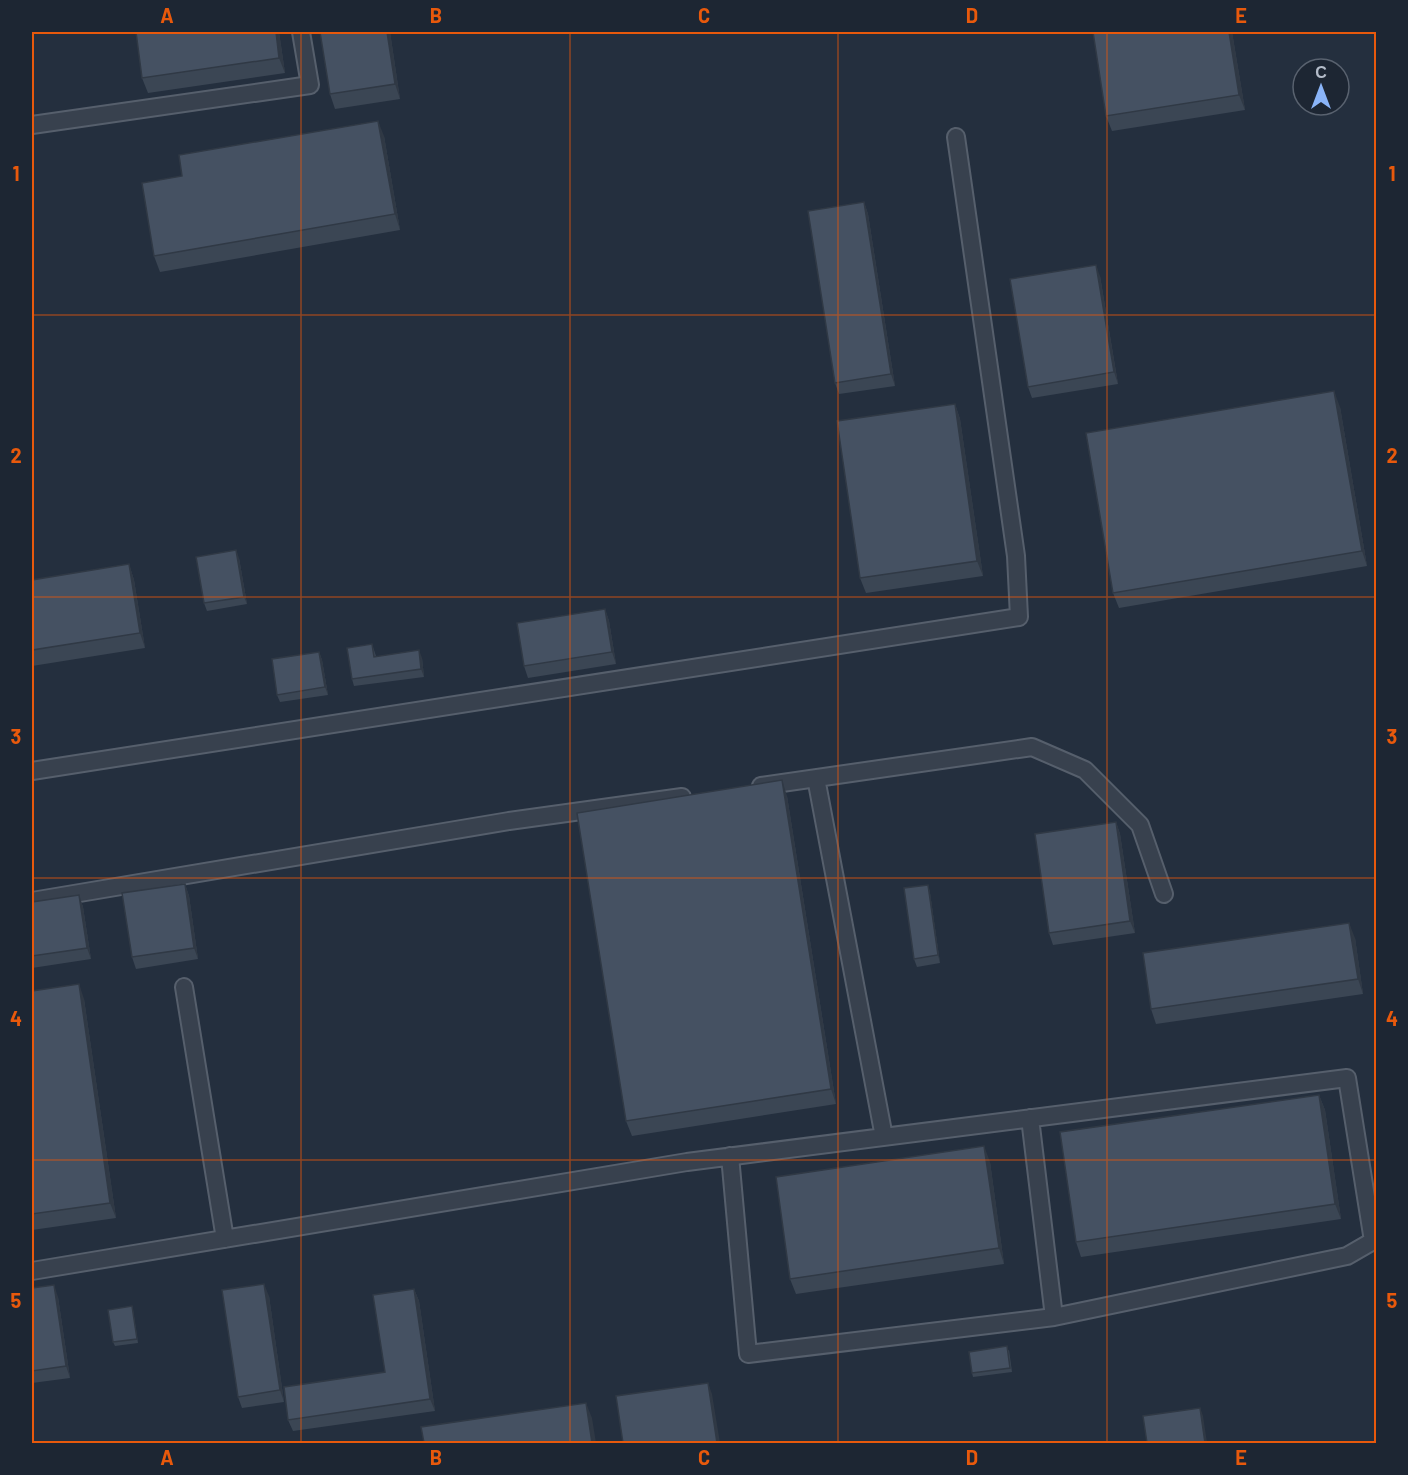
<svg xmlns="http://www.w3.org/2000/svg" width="1408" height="1475" viewBox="0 0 1408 1475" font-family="Barlow,sans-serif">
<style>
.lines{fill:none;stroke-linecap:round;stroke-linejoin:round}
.lane-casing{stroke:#565f6c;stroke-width:20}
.lane{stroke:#38414e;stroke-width:16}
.wall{fill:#3b4654}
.shaded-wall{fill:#303945}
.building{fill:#455162;stroke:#303945;stroke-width:1.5}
.grid{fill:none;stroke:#e8590c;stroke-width:1.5;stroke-opacity:0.55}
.neatline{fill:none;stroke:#e8590c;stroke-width:2}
.grid-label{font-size:20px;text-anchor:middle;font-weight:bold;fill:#e8590c}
</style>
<rect width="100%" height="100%" fill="#242f3e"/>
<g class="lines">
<!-- lane casing -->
<g class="lane-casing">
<path id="lane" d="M32,125L310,85L301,32
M32,771L1019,617L1016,556L956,137
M816,778L884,1137
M761,786L1032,747L1085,770L1140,825L1164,894
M32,901L509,821L682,797
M184,987L225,1239
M1030,1118L1054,1317
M32,1271L687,1162L1347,1078L1373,1241L1347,1256L1054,1317L748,1354L730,1156"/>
</g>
<!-- lane -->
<use href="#lane" class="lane"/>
</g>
<!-- wall -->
<path class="wall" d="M279,32L285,73L148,93L142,78Z
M320,32H390L400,99L335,109L330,94Z
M1232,32L1245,110L1112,131L1106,116Z
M384,136L400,230L160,272L154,256L182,176Z
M864,202L868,214L895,386L839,394L835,383Z
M1100,276L1118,384L1032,398L1028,387Z
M955,404L960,419L983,576L866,593L860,578Z
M1340,407L1367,566L1119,608L1113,593Z
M239,558L247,604L207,611L204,603Z
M129,564L134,580L145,648L32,666V580Z
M605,609L609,621L616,664L528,678L524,666Z
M372,644L376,656L422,658L424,677L354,686L352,679Z
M319,652L322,660L328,695L280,702L277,695Z
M787,796L836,1104L632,1136L626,1121Z
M1116,822L1120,834L1135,933L1053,945L1049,933Z
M185,884L189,896L198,959L136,969L132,957Z
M928,885L930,893L940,963L917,967L914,959Z
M79,895L83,907L91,959L32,968V902Z
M1355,938L1363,994L1156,1024L1151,1009Z
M32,991L84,999L116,1218L32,1230Z
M1319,1095L1325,1110L1341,1219L1081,1257L1076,1242Z
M990,1162L1004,1264L796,1294L790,1279Z
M32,1288L58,1297L70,1378L32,1383Z
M414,1289L419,1301L435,1411L293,1431L288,1420L385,1372Z
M269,1296L284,1402L242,1408L238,1397Z
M133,1310L138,1343L115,1346L113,1342Z
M1009,1350L1012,1372L973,1377L972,1373Z"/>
<!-- shaded-wall -->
<path class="shaded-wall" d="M276,32H279L285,73L279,58Z
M387,32H390L400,99L395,84Z
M1229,32H1232L1245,110L1239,95Z
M378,121L384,136L400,230L395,214Z
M864,202L868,214L895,386L891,374Z
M1096,265L1100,276L1118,384L1114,372Z
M1334,391L1340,407L1367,566L1362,551Z
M955,404L960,419L983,576L977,561Z
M236,550L239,558L247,604L244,597Z
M129,564L134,580L145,648L140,633Z
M605,609L609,621L616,664L612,652Z
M419,650L422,658L424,677L421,669Z
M319,652L322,660L328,695L325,687Z
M782,780L787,796L836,1104L831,1089Z
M1116,822L1120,834L1135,933L1130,921Z
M185,884L189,896L198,959L194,948Z
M928,885L930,893L940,963L938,955Z
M79,895L83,907L91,959L87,948Z
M1349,923L1355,938L1363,994L1358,979Z
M79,984L84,999L116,1218L110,1203Z
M1319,1095L1325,1110L1341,1219L1335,1204Z
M984,1146L990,1162L1004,1264L999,1248Z
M264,1284L269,1296L284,1402L280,1390Z
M54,1285L58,1297L70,1378L66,1366Z
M414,1289L419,1301L435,1411L430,1399Z
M708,1383L712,1394L720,1443H717Z
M586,1403L592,1418L596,1443H592Z
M1200,1408L1203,1416L1207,1443H1205Z"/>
<!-- building -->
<path class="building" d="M136,32H276L279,58L142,78Z
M320,32H387L395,84L330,94Z
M1093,32H1229L1239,95L1106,116Z
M378,121L395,214L154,256L142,183L182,176L179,155Z
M864,202L891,374L835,383L808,211Z
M1096,265L1114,372L1028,387L1010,279Z
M1334,391L1362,551L1113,593L1086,433Z
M955,404L977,561L860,578L837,421Z
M236,550L244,597L204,603L196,557Z
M129,564L140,633L32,650V580Z
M605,609L612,652L524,666L517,623Z
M372,644L374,657L419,650L421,669L352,679L347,648Z
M319,652L325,687L277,695L272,659Z
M782,780L831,1089L626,1121L577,813Z
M1116,822L1130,921L1049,933L1035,834Z
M185,884L194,948L132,957L122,893Z
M928,885L938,955L914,959L904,888Z
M79,895L87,948L32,956V902Z
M1349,923L1358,979L1151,1009L1143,953Z
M79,984L110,1203L32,1214V991Z
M1319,1095L1335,1204L1076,1242L1060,1132Z
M984,1146L999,1248L790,1279L776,1177Z
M264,1284L280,1390L238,1397L222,1290Z
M54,1285L66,1366L32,1371V1288Z
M414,1289L430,1399L288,1420L284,1387L385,1372L373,1295Z
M132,1306L137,1339L113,1342L108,1310Z
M1007,1346L1010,1368L972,1373L969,1352Z
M708,1383L717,1443H623L616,1396Z
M586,1403L592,1443H424L421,1427Z
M1200,1408L1205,1443H1147L1143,1416Z"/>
<!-- grid -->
<path class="grid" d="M301,32V1444M570,32V1444M838,32V1444M1107,32V1444M32,315H1376M32,597H1376M32,878H1376M32,1160H1376"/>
<!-- border -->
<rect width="1408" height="1475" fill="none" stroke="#1d2633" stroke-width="66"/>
<!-- north arrow -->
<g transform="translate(1321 87)"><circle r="28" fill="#1d2633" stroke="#59626f" stroke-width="1.5"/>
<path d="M0-4.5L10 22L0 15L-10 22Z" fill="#8ab4f8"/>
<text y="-9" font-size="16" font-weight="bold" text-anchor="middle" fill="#b4bcc9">С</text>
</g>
<rect x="33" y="33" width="1342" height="1409" class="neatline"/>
<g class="grid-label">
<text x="167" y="23">A</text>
<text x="436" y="23">B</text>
<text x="704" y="23">C</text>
<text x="972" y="23">D</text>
<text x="1241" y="23">E</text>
<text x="16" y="181">1</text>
<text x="1392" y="181">1</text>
<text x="16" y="463">2</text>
<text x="1392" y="463">2</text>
<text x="16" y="744">3</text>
<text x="1392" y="744">3</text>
<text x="16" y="1026">4</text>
<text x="1392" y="1026">4</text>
<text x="16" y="1308">5</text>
<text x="1392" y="1308">5</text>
<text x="167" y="1465">A</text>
<text x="436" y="1465">B</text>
<text x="704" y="1465">C</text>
<text x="972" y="1465">D</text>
<text x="1241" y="1465">E</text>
</g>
</svg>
